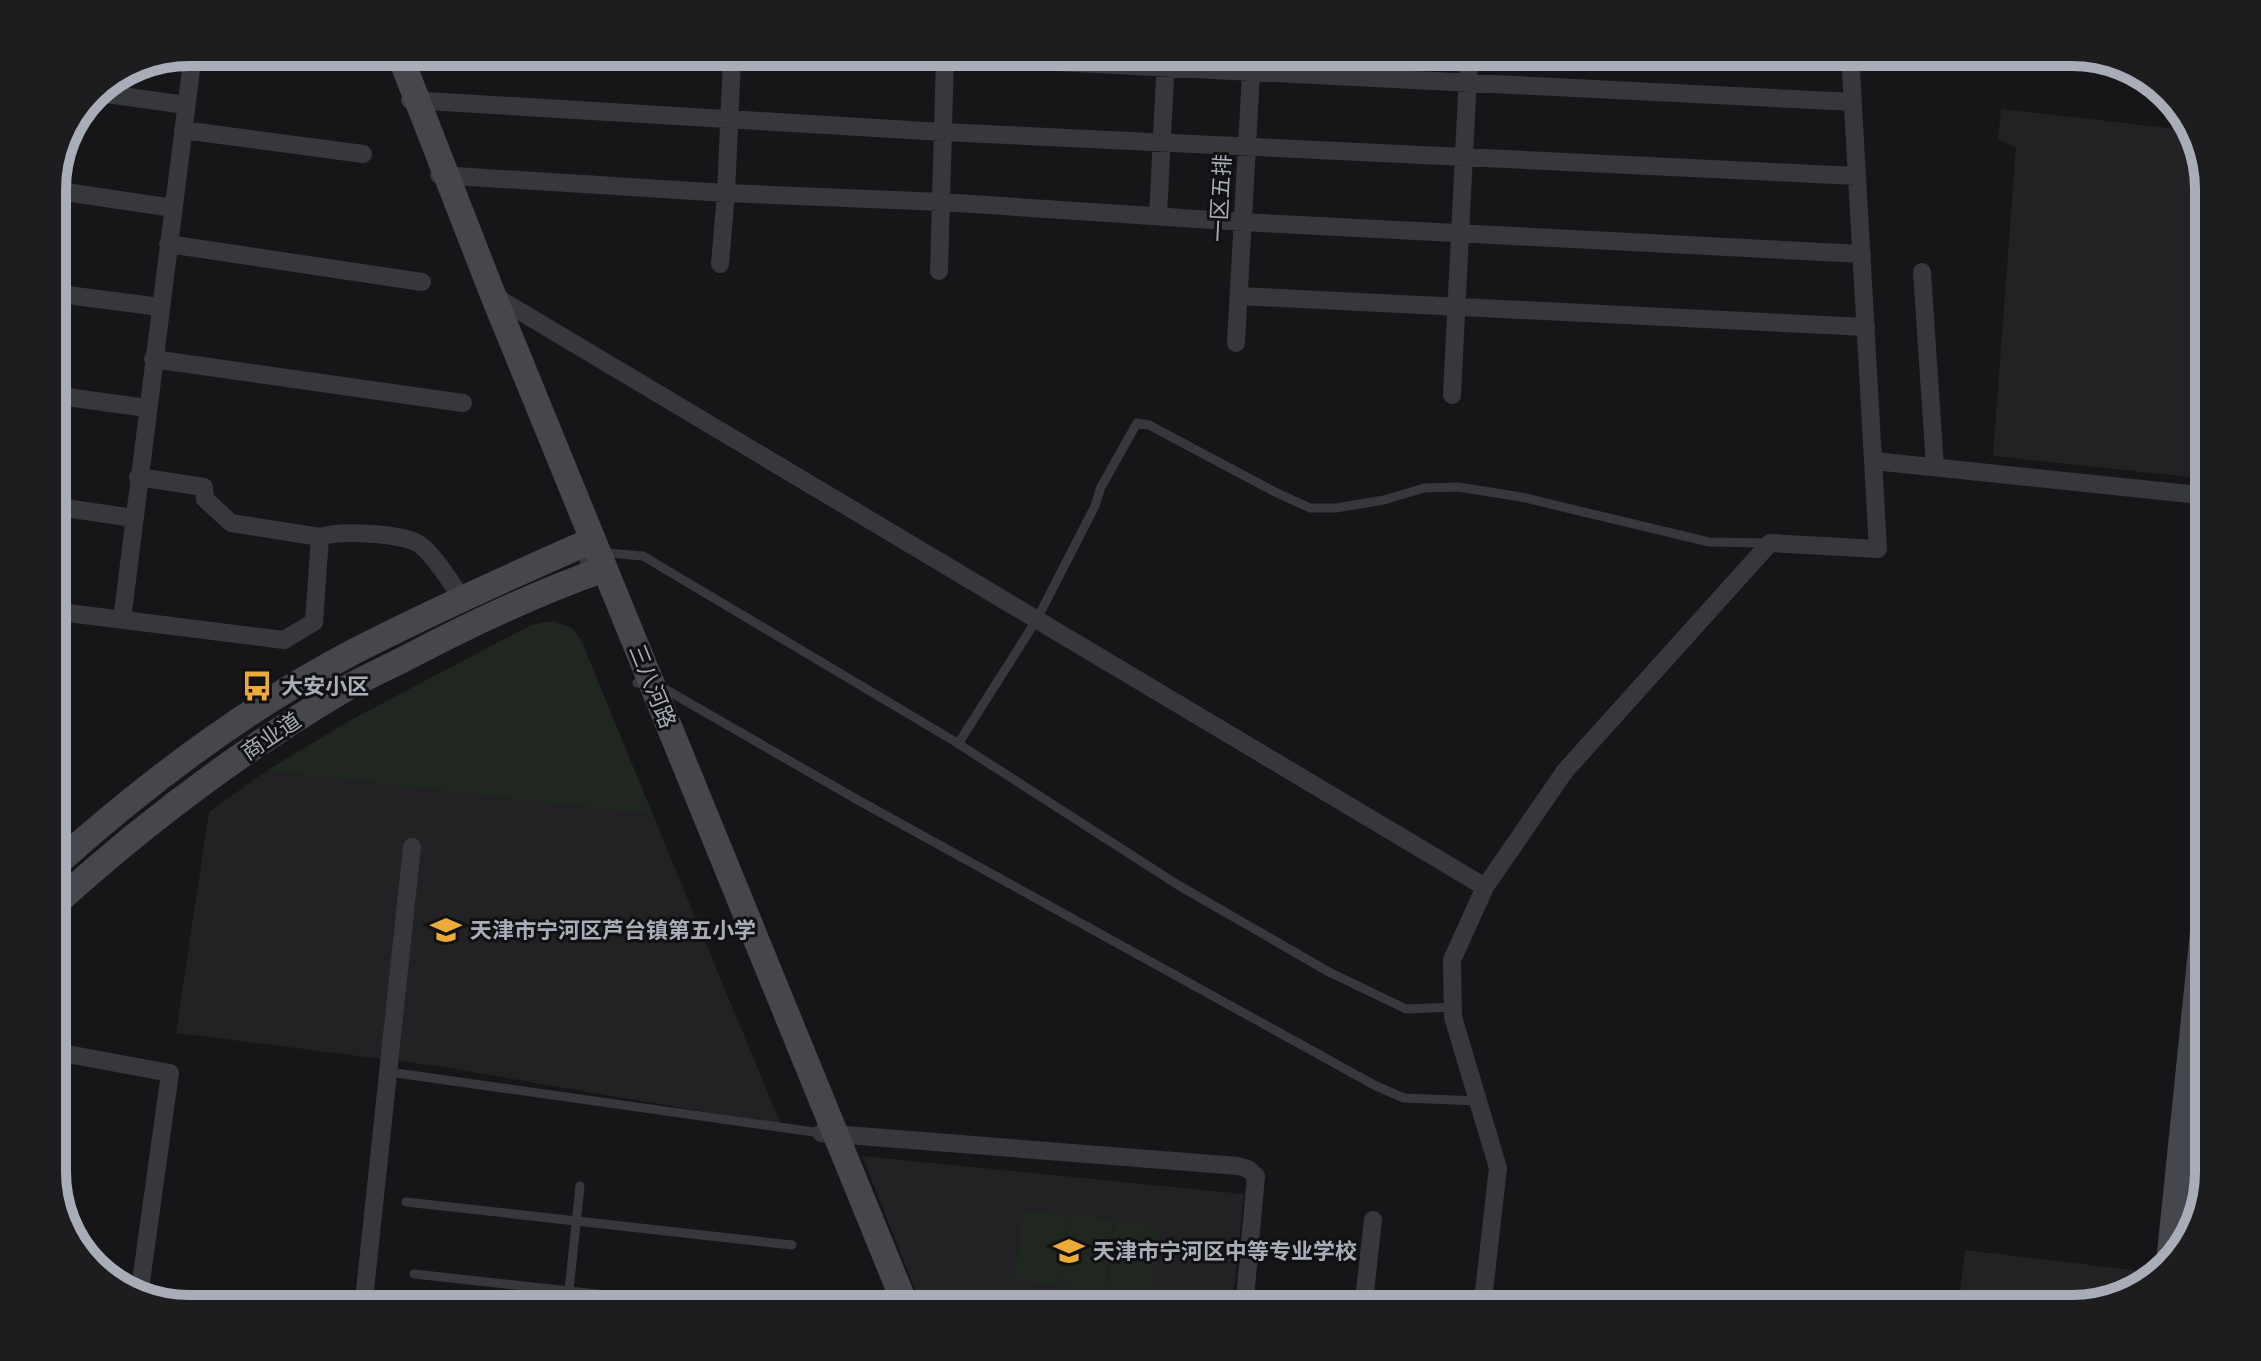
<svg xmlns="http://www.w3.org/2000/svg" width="2261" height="1361" viewBox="0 0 2261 1361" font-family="Lato,'Noto Sans SC',sans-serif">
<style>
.built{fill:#222224}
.green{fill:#202721}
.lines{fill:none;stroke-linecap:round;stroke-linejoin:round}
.lane{stroke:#37383c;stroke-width:9}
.street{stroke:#37383c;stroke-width:18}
.secondary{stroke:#45474c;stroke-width:26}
.labels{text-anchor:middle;stroke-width:6;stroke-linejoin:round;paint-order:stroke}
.street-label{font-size:22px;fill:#a8adb7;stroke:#111113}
.poi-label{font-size:22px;font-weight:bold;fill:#a8adb7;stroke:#111113;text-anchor:start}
.rim{fill:none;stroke:#a8adb7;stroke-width:10}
</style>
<rect width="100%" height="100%" fill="#161618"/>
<!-- built -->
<path class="built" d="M2001,109L2194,131L2209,180V479L1993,456L2016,147L1998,140Z
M266,771L653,815L781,1125L437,1066L176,1033L209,812Z
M862,1156L1244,1194L1232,1309H923Z
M1965,1250L2149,1272L2148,1284L2141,1290L2073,1309H1958Z"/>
<!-- green -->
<path class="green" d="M554,621L573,629L581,640L653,815L266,771L351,720L531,625Z
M1023,1210L1067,1215L1059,1286L1015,1281Z
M1069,1214L1113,1220L1105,1291L1061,1285Z
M1115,1222L1159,1227L1151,1298L1107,1293Z"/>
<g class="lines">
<!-- lane -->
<path class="lane" d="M584,561L608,553L643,556L954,741L1178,885L1329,972L1406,1009L1453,1007
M637,683L651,681L856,799L1376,1086L1404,1098L1478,1101
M958,744L1037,619L1095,506L1101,487L1137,423L1149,425L1275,492L1310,508H1336L1384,500L1424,488L1458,487L1521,497L1709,542L1768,543
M389,1072L821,1133
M406,1202L792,1245
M414,1274L734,1309
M567,1309L580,1186"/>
<!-- street -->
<path class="street" d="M974,58L1853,102
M92,92L186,105
M410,100L943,132L1857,176
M183,130L363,154
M439,175L726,193L942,202L1243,222L1862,254
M52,190L173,208
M1158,216L1166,57
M168,244L422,282
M720,264L726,193L732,59
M939,271L945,58
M1922,272L1935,467
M52,293L160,307
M491,294L1485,887
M1239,296L1866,327
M1236,343L1252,56
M153,359L463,403
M52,395L147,408
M1452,395L1469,55
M1874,461L2209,496
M138,477L204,487L205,499L231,523L320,537
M52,506L133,518
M52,611L284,640L314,622L320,537C340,530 400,533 419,544C433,553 452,585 463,599
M122,620L192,62
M52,1042L62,1053L170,1073L139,1296
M821,1133L1238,1166L1248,1169L1256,1176L1244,1309
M363,1309L412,847
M1363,1309L1373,1220
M1482,1309L1498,1168L1453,1017L1452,960L1485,887L1565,771L1770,543L1878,549L1850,53"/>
<!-- secondary -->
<path class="secondary" d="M402,61L493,295L907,1309
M52,868C143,786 246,708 355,651C433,611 513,575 593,540
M52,907C142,825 240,751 345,689C366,677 389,667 410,656C473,623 538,592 605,569
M2169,1263L2209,873"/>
</g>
<!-- icons -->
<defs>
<g id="bus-bare" transform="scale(2.4)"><path d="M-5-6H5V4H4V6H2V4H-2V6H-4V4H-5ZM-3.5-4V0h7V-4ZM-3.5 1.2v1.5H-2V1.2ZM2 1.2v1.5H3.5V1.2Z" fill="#ecaa39" stroke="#111113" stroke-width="2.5" paint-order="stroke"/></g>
<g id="school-bare" transform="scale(2.4)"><path d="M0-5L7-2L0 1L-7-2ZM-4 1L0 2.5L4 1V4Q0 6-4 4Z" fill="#ecaa39" stroke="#111113" stroke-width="2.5" paint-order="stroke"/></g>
</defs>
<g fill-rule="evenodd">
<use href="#bus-bare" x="257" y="686"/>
<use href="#school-bare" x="446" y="930"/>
<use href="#school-bare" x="1069" y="1251"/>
</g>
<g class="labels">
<!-- street labels -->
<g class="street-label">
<text transform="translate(1220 198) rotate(-87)" y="8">一区五排</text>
<text transform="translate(653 686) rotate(68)" y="8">三八河路</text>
<text transform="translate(271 736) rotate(-34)" y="8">商业道</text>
</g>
<!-- poi labels -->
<g class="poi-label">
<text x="281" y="694">大安小区</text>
<text x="470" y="938">天津市宁河区芦台镇第五小学</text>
<text x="1093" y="1259">天津市宁河区中等专业学校</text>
</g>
</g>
<!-- crop -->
<path d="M0 0H2261V1361H0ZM189 66H2072A123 123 0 0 1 2195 189V1172A123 123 0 0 1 2072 1295H189A123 123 0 0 1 66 1172V189A123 123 0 0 1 189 66Z" fill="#1d1d20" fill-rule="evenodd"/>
<path class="rim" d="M189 66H2072A123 123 0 0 1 2195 189V1172A123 123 0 0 1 2072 1295H189A123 123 0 0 1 66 1172V189A123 123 0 0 1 189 66Z"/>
</svg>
